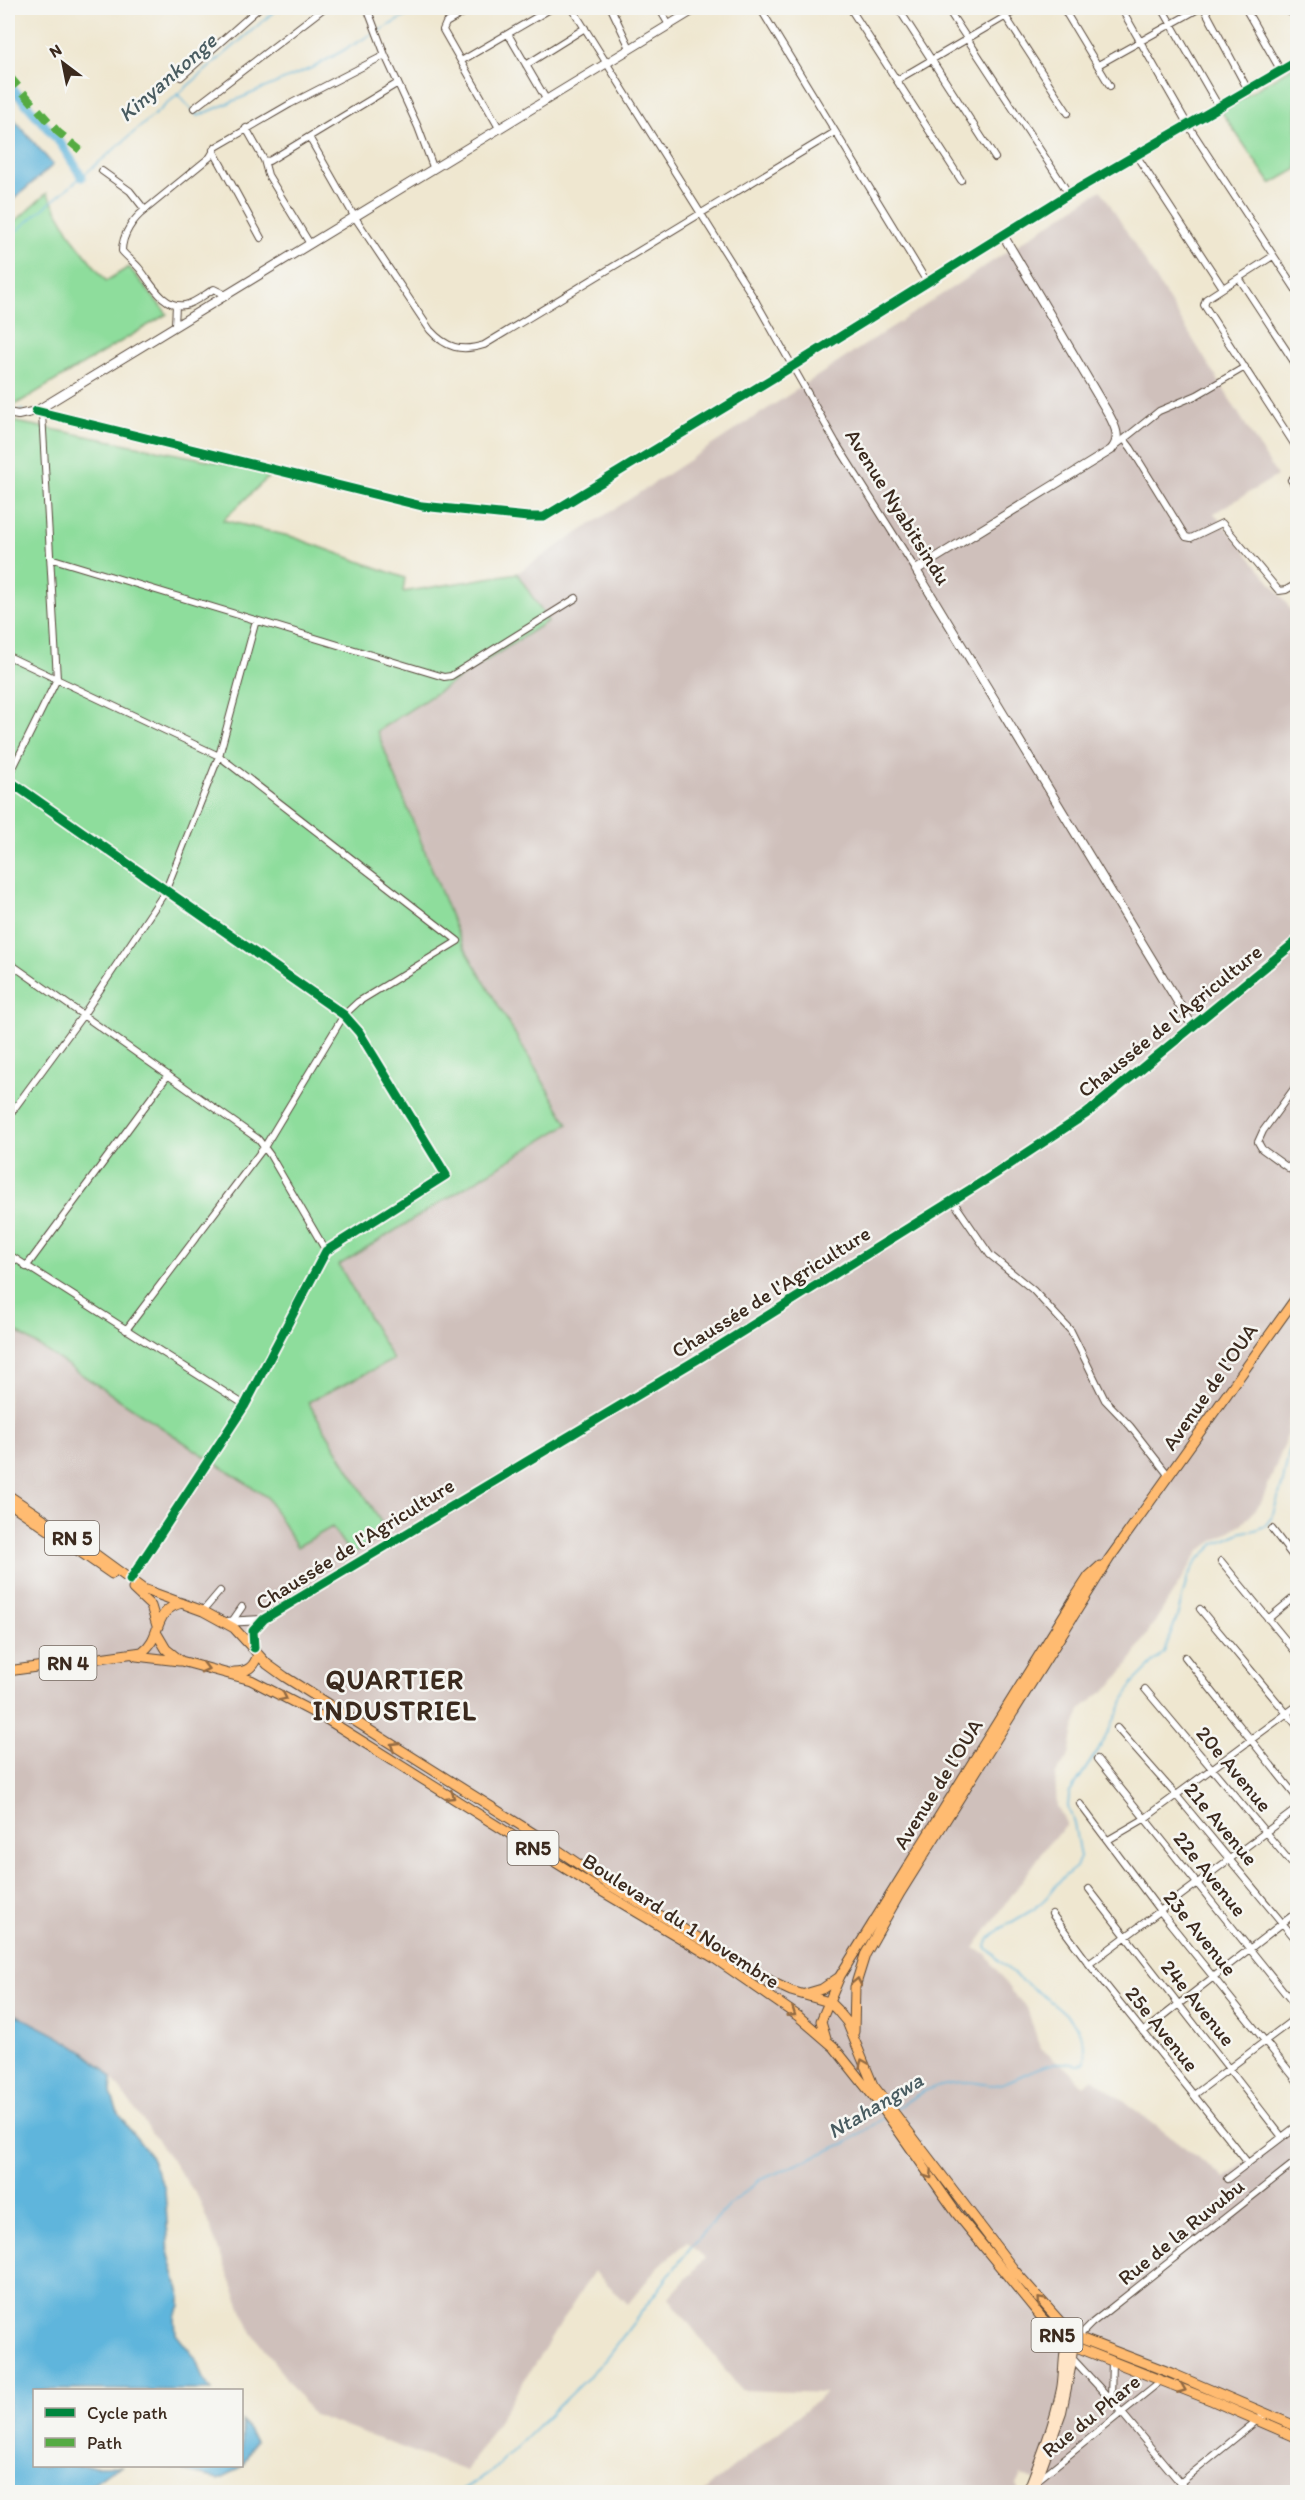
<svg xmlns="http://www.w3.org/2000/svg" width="1305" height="2500" viewBox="0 0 1305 2500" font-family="Itim,sans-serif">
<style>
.industrial{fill:#cfc0bb}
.green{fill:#8edd9c;stroke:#64845d;stroke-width:1.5}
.water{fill:#5fb5dc;stroke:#4d707d;stroke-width:1.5}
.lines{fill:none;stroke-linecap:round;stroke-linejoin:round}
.stream{stroke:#5fb5dc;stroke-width:1.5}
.river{stroke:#5fb5dc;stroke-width:9}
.minor-casing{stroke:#564639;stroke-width:8}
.tertiary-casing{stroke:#564639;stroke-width:10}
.secondary-casing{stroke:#564639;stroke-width:10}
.primary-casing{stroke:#564639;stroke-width:11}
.minor{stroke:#fff;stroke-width:6}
.tertiary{stroke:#fff;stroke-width:8}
.secondary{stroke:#ffe4c6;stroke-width:8}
.primary{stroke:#ffbb71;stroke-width:9}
.quiet{stroke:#55ab43;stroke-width:8;stroke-dasharray:15 8;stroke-linecap:butt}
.cycleway-casing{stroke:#f6f6f2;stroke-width:13}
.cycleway{stroke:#00873e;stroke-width:9}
.oneway{stroke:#936b43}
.labels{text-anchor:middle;stroke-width:5;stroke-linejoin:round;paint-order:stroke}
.shield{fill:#f6f6f2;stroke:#73675e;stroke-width:1.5}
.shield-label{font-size:20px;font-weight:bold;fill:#3b2a1e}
.street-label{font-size:21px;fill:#3b2a1e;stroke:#f6f6f2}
.water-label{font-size:22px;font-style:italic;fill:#485b60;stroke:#f6f6f2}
.district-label{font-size:27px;font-weight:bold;letter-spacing:1.5px;fill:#3b2a1e;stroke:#f6f6f2}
</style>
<rect width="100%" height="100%" fill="#f6f6f2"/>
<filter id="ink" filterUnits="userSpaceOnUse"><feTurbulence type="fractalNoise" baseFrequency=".0167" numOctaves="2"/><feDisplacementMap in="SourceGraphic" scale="12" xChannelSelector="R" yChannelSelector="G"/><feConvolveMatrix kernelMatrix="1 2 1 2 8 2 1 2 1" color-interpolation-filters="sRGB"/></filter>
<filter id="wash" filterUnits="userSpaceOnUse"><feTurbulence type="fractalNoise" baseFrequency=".008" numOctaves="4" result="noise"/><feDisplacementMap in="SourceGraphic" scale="24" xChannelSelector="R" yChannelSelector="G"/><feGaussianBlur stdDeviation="1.35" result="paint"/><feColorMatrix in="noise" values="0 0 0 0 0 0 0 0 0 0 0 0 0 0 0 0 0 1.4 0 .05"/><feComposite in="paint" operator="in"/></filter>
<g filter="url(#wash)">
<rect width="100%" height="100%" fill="#efe7d0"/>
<!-- industrial -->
<path class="industrial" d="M1101,190L1277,476L1214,513L1283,598L1297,620V1386L1294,1394L1285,1443L1261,1503L1244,1522L1200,1550L1129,1663L1112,1685L1082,1708L1074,1729L1069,1755L1055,1776L1057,1806L1067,1825L1049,1843L974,1948L986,1954L1011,1991L1027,2008L1040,2048L1070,2071L1084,2086L1093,2078L1225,2178L1297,2123V2492H1037L1040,2482L1021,2475L1016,2485L1019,2492H703L826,2393L741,2390L669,2298L705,2258L687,2241L657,2268L628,2304L594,2271L466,2471L313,2415L249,2328L198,2197L112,2078L101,2066L79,2050L8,2011V1326L267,1497L297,1547L332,1527L348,1552L387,1533L308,1402L338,1265L568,1124L461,942L377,731L548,622L517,573Z"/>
<!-- green -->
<path class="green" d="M1297,64V169L1271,184L1221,111Z
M47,193L74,240L106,281L129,267L167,314L8,409L16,422L273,473L223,520L293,537L405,578L403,592L517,573L548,621L377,731L461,942L568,1124L339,1265L393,1360L308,1402L387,1532L351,1555L332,1527L297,1547L267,1497L8,1326V228Z"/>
<!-- water -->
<path class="water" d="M8,112L53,165L8,204Z
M8,2011C44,2029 86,2047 112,2078L111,2093L117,2110L126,2125L149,2154L165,2189L169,2255L181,2297V2306L175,2317L176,2334L196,2359L203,2379L212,2390H34V2466H123L110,2471L81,2492H8Z
M242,2421L255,2441L243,2465L235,2471L219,2479L159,2466H242Z"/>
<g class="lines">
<!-- stream -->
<path class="stream" d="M379,31L420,8
M177,94L198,116L314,67L374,33
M8,238L110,153L278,8
M16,411L24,410
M896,2109C919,2092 939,2081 968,2082C979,2082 989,2087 1000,2084C1018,2079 1038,2065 1056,2063C1064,2062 1072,2064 1079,2065L1085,2062C1091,2021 1047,2000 1020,1979C1008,1970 997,1958 986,1947L990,1938L1000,1929L1034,1909L1046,1898L1061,1879L1076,1867L1080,1857L1074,1823L1068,1807L1069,1794L1102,1744L1133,1683L1164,1652L1177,1617L1187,1579L1197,1561L1215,1544L1242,1532L1255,1530L1265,1526L1272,1517L1283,1482L1298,1406
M458,2492L490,2473L605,2360L690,2248L729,2205L758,2181L848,2142L885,2117"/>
<!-- river -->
<path class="river" d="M8,83L61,144L82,177"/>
</g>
</g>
<g filter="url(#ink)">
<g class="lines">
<!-- minor casing -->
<g class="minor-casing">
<path id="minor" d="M367,8L385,55L418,127L433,167
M472,8L446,23L443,30L499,128
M572,8L755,300L836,443L916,570
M611,8L630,48
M659,8L669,25
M760,8L927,282
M850,8L961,180
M898,8L995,158
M947,8L1069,194
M1000,8L1068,113
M1063,8L1110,86
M1121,8L1188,125L1298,293
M1162,8L1219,107
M1204,8L1248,90
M1245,8L1281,71
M1281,8L1298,16
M508,34L546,99
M461,61L552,8
M526,65L585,28
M1098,65L1200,8
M181,77L259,8
M897,80L1020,8
M194,108L324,8
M246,128L264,160L269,161L398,83
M309,137L354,216L430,330C446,348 461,352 484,345L835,132
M213,150L261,238
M1136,155L1223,288L1206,299L1204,305L1298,450
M264,160L268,175L310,244
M102,171L130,191L145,210L210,157L216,147L290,104L385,55
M145,210C133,219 122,235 122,251C127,257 134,262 139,268C150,281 163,309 185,305C195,303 205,294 214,289L226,295
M1239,278L1298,368
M1223,288L1273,256
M175,325L176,305
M36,411L422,506L528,517H544L793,366L1003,235
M1124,439L1159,411L1197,395L1245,367
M1116,445L1124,439L1131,448L1186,537L1191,538L1222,523L1279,591L1286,590L1298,583
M1298,474L1291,480L1298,489
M50,558L444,677L451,676L576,598
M8,656L219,756L458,941L358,1002L344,1015L265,1146L126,1330
M8,778L57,679L42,413
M8,780L344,1015L359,1032L446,1175L326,1251L245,1405L130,1580
M8,962L258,1139L270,1155L326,1251
M1298,1083L1263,1131L1258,1142L1262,1149L1298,1175
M8,1117L83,1015L165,892L219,756L256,620
M953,1201L990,1255L1033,1290L1071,1331L1105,1400L1130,1426L1169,1476
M8,1254L245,1405
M26,1267L168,1075
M1272,1529L1298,1563
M1221,1561L1298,1655
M1200,1609L1298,1727
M203,1611L220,1591
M1268,1619L1298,1594
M233,1620L242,1607
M1185,1657L1298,1799
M1145,1689L1298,1871
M1117,1728L1176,1795L1298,1942
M1097,1759L1298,2009
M1080,1804L1160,1911L1298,2082
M1108,1840L1144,1819L1298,1705
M1089,1889L1282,2137
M1052,1914L1089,1964L1248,2163
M1089,1964L1298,1808
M1143,2032L1298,1911
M1194,2095L1298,2016
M1227,2179L1298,2125
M1077,2338L1092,2323L1298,2160
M1072,2358L1111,2400L1188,2492
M1111,2400L1112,2360
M1039,2479L1162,2380
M1180,2483L1265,2414"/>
</g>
<!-- tertiary casing -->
<g class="tertiary-casing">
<path id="tertiary" d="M8,413L18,415L36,411L697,8
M1193,1027L916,570L1111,450C1122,438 1115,426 1108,413L1003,235L1069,194L1298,61
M225,1622L262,1620
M254,1648L253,1631L264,1619L703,1356L995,1174L1086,1114L1298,940"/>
</g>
<!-- secondary casing -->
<g class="secondary-casing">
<path id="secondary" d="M1036,2484L1062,2412L1071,2368L1073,2348L1076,2341
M1027,2492C1040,2459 1054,2424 1061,2389C1064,2375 1062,2347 1069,2339"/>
</g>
<!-- primary casing -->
<g class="primary-casing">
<path id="primary" d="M8,1495L91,1551L143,1589L203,1611L234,1628L267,1664L285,1677L536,1835L609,1885L776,1984L791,1991L829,2002L837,2010L847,2022L873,2085L1015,2271L1072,2335L1171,2373L1298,2427
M8,1502L112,1574
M133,1589L151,1606L157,1626
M156,1632L166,1649L181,1661L251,1680L328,1720L603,1892L714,1958L798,2016L834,2047L881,2106L957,2214L1042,2318L1066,2343L1213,2401L1298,2438
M136,1656L179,1661
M8,1671L142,1652C163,1637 152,1610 182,1603
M234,1672C248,1672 254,1667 258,1654
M805,1994L822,1989L838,1978
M854,2032L855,1987L865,1955L900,1893L1109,1559L1298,1295
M826,2038L821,2021L840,1976L1074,1599L1089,1576L1100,1566"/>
</g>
<!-- minor -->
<use href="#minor" class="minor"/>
<!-- tertiary -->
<use href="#tertiary" class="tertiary"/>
<!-- secondary -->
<use href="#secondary" class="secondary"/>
<!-- primary -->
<use href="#primary" class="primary"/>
<!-- quiet -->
<path class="quiet" d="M8,75L58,132L80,150"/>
<!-- cycleway casing -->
<g class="cycleway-casing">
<path id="cycleway" d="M36,411L422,506L528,517H544L793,366L1069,194L1298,61
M8,780L344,1015L359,1032L446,1175L326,1251L245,1405L130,1580
M254,1648L253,1631L264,1619L703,1356L995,1174L1086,1114L1298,940"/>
</g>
<!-- cycleway -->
<use href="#cycleway" class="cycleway"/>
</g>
<!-- one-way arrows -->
<defs><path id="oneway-chevron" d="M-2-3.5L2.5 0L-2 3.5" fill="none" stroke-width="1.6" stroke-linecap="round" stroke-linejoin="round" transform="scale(1.5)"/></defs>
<g class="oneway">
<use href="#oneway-chevron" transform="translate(205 1668) rotate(14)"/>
<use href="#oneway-chevron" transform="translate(283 1697) rotate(26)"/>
<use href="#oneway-chevron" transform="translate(394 1746) rotate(-148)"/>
<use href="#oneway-chevron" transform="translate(451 1796) rotate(32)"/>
<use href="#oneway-chevron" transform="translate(857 1982) rotate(-78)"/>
<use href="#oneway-chevron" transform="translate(792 2013) rotate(33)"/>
<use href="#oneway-chevron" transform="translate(863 2063) rotate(-113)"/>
<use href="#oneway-chevron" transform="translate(929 2175) rotate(56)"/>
<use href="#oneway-chevron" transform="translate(1041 2301) rotate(-131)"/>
<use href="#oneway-chevron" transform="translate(1182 2389) rotate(22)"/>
</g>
</g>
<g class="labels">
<!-- shield labels -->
<g class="shield">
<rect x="45" y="1521" width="54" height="34" rx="4.5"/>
<rect x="39.5" y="1646" width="57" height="34" rx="4.5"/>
<rect x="507.5" y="1831" width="51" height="34" rx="4.5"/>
<rect x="1031.5" y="2318" width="51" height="34" rx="4.5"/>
</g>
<g class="shield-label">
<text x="72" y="1545">RN 5</text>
<text x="68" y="1670">RN 4</text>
<text x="533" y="1855">RN5</text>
<text x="1057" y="2342">RN5</text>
</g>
<!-- street labels -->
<g class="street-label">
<text transform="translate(898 507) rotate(58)" y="7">Avenue Nyabitsindu</text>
<text transform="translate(1170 1021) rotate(-39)" y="7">Chaussée de l'Agriculture</text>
<text transform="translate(771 1292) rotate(-32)" y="7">Chaussée de l'Agriculture</text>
<text transform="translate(1210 1387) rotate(-55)" y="7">Avenue de l'OUA</text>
<text transform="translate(355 1544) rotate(-32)" y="7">Chaussée de l'Agriculture</text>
<text transform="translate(1234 1769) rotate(50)" y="7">20e Avenue</text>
<text transform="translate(938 1784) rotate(-58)" y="7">Avenue de l'OUA</text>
<text transform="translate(1221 1824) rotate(50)" y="7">21e Avenue</text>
<text transform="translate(1210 1874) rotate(51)" y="7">22e Avenue</text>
<text transform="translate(681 1921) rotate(33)" y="7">Boulevard du 1 Novembre</text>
<text transform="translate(1200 1933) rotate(51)" y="7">23e Avenue</text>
<text transform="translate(1198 2003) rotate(51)" y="7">24e Avenue</text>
<text transform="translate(1162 2029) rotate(51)" y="7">25e Avenue</text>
<text transform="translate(1181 2232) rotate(-39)" y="7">Rue de la Ruvubu</text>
<text transform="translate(1091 2416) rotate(-39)" y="7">Rue du Phare</text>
</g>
<!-- water labels -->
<g class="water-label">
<text transform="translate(167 77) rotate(-41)" y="8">Kinyankonge</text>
<text transform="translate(875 2105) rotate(-31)" y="8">Ntahangwa</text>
</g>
<!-- district labels -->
<g class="district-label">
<text x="395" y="1689">QUARTIER<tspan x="395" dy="31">INDUSTRIEL</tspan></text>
</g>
</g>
<!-- margin -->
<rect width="1305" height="2500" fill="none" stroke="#f6f6f2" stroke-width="30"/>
<!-- legend -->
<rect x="33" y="2389" width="210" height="78" fill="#f6f6f2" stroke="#aba49d" stroke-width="1.5"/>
<rect x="45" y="2408" width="30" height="9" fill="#00873e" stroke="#aba49d" stroke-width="1.5"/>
<text x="87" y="2419" font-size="18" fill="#3b2a1e">Cycle path</text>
<rect x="45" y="2438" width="30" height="9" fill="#55ab43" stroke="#aba49d" stroke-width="1.5"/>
<text x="87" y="2449" font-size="18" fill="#3b2a1e">Path</text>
<!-- north arrow -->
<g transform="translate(63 63) rotate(328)" stroke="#f6f6f2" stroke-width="4.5" paint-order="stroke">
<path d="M0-4.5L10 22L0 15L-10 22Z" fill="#3b2a1e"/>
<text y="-9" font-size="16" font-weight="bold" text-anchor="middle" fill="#3b2a1e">N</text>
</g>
</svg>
